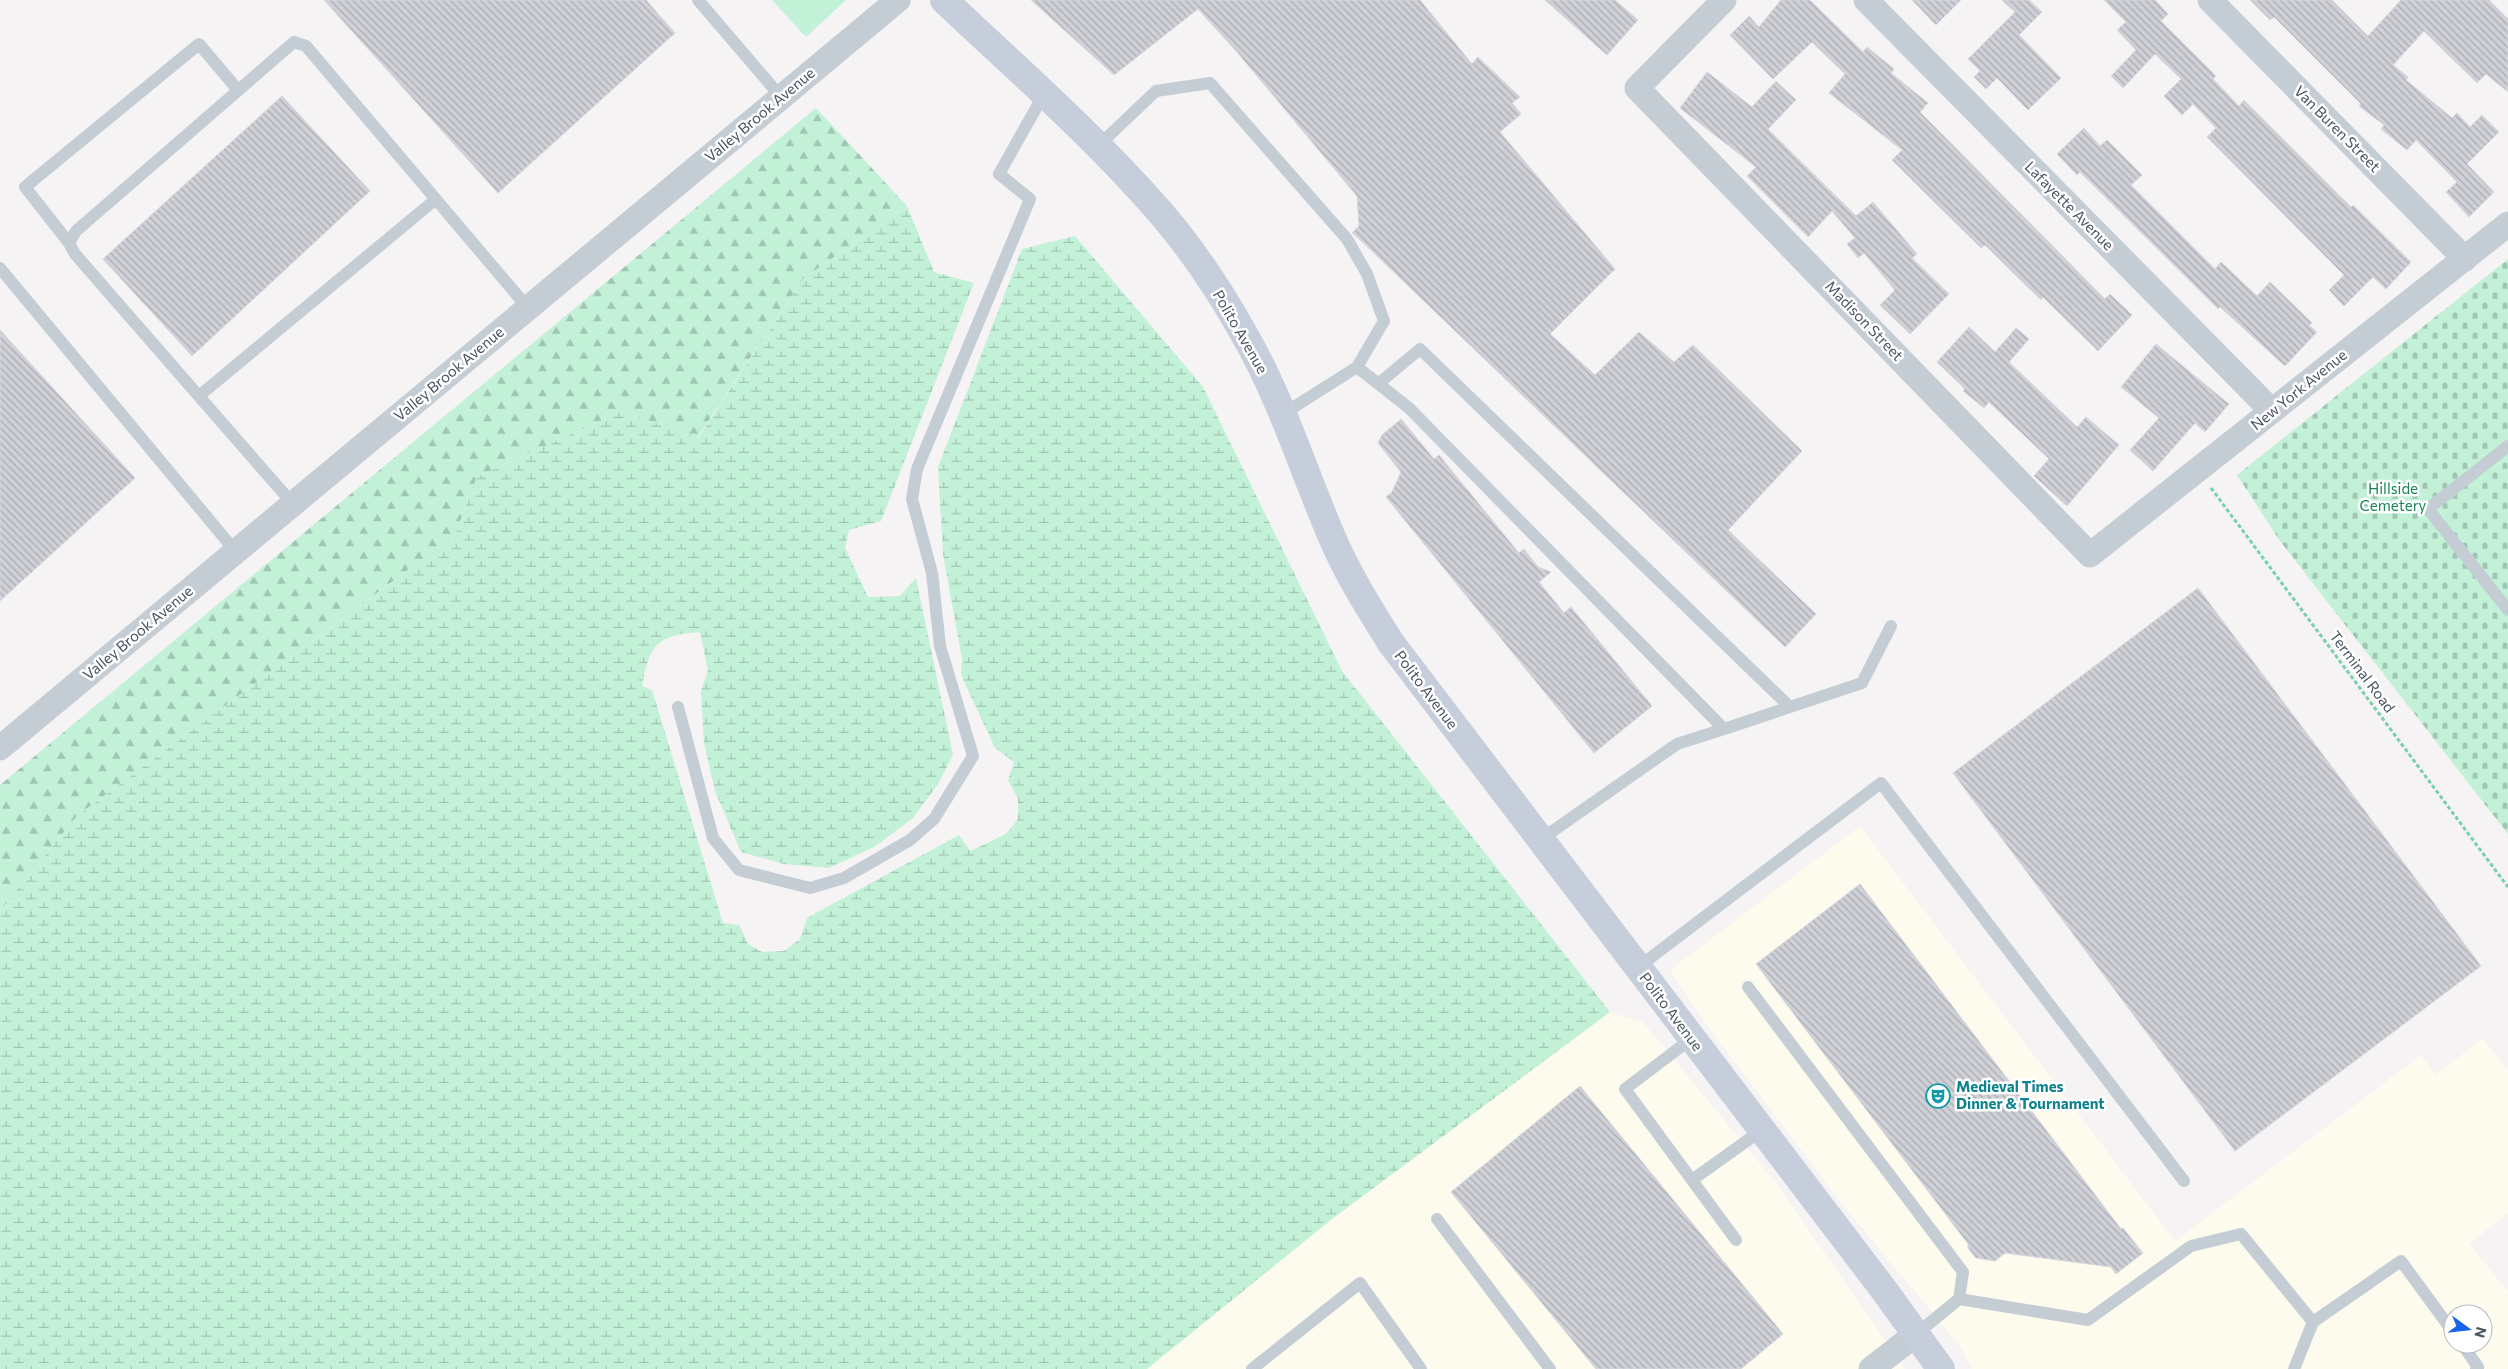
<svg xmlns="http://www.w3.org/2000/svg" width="2508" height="1369" viewBox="0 0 2508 1369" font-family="Commissioner,sans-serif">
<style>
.commercial{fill:#fdfaee;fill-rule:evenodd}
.forest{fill:url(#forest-firs)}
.wetland{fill:url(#wetland-marsh)}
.cemetery{fill:url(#cemetery-stones)}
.green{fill:#c2f1d8}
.building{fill:url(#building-back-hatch);stroke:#d7d8de}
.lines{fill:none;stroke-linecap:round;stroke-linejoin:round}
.path{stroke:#79d0ac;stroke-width:3;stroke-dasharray:4 2.5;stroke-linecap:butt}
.lane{stroke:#c4ccd4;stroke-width:12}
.street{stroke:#c4ccd4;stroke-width:25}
.secondary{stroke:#c6cedb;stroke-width:28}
.labels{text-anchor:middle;stroke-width:5;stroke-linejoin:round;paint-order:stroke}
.street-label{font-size:15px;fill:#4a5461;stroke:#fff}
.park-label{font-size:15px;fill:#178657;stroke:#fff}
.culture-label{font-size:15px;font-weight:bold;fill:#0d838f;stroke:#fff;text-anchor:start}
</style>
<defs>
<pattern id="forest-firs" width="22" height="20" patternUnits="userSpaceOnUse" patternTransform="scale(1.25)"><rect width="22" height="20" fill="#c2f1d8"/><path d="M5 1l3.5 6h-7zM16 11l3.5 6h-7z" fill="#a0c6b3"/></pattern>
<pattern id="wetland-marsh" width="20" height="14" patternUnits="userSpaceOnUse" patternTransform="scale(1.25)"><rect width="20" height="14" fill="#c2f1d8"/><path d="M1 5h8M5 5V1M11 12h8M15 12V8" fill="none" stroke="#a0c6b3"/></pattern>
<pattern id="cemetery-stones" width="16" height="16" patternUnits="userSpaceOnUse" patternTransform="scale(1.25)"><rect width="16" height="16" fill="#c2f1d8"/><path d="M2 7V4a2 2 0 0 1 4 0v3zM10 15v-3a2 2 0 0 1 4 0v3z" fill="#a0c6b3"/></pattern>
<pattern id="building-back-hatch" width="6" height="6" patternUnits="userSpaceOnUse" patternTransform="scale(1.25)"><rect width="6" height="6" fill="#cfd1d7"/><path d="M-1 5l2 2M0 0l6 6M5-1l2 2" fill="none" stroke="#aaacb2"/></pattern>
</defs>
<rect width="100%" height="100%" fill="#f5f3f3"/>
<!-- commercial -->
<path class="commercial" d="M1860,826L2175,1241L2421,1055L2436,1075L2483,1038L2508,1072V1213L2469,1244L2508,1291V1369H1972L1960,1346L1842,1204L1708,1027L1670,970ZM2453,1314H2483V1344H2453Z
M1610,1012L1643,1022L1777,1184L1905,1369H1147L1332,1219Z"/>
<!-- forest -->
<path class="forest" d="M816,108L907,206L803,279L697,438L622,411L477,477L455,535L77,816L0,911V785Z"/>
<!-- wetland -->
<path class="wetland" d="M907,206L934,272L974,283L881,521L849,530L845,548L868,597L900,596L916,578L953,755L938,784L913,818L874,847L829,868L784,864L741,852L715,791L704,743L701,691L708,671L700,632C657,635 649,645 642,686L652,690L723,923L739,925L748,944L762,952L784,951L800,939L807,918L959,835L970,851L1006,834L1018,819V799L1008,780L1014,762L995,748L961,675L962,659L943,554L938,467L1022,249L1075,236L1203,387L1342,671L1610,1012L1332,1219L1147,1369H0V911L77,816L455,535L477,477L622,411L698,438L803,279Z"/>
<!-- cemetery -->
<path class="cemetery" d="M2508,259V834L2280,541L2237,475Z"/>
<!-- green -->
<path class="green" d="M772,0H846L806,37Z"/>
<!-- building -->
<path class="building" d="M324,0H646L675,33L498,193Z
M1031,0H1420L1472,64L1478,57L1520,97L1512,103L1521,114L1500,132L1615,269L1550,334L1595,375L1639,332L1674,362L1693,345L1802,451L1728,530L1816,614L1785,647L1354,234L1352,233L1359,226L1357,196L1237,52L1198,9L1114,75Z
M1545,0H1615L1638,20L1607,55Z
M1781,0H1810L1863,52L1867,47L1894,69L1891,73L1928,103L1920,112L2105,299L2110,294L2132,315L2098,351L2043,297L2041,300L1985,245L1981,248L1892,160L1902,150L1829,93L1845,74L1812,42L1773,79L1730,35L1749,16L1759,27Z
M1912,0H1961L1936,25Z
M2002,0H2029L2042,12L2019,35L2061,78L2028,110L1997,78L1986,89L1974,77L1980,71L1968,59L2015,12Z
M2104,0H2155L2168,14L2161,21L2216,76L2213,79L2239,106L2244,100L2351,207L2353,205L2411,262L2386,289L2373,277L2344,306L2329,290L2344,275L2207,137L2216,128L2193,104L2182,115L2164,96L2181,79L2155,54L2123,88L2111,76L2136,50L2117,30L2126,22Z
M2250,0H2332L2368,36L2401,0H2489L2508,19V92L2486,74L2477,83L2424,31L2393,65L2408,77L2406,80L2452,118L2457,113L2470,127L2482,115L2499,132L2467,164L2494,192L2469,217L2446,192L2457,182L2416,140L2407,150L2381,129L2384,125L2359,106L2361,104L2274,17L2270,20Z
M1707,72L1752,107L1776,81L1796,100L1768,129L1856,216L1873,202L1917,254L1912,258L1949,294L1910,334L1880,305L1895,290L1864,253L1858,258L1847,244L1855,238L1832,211L1808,237L1747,176L1756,167L1680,108Z
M282,96L370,191L192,356L103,259Z
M2084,128L2100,146L2107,140L2142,175L2131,185L2215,269L2221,262L2257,296L2270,282L2312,323L2309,325L2317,332L2285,366L2220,307L2218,309L2080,172L2077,175L2057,154Z
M1969,327L1995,352L2016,328L2029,339L2009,362L2077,427L2086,417L2119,445L2067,506L2034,476L2049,459L1989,402L1984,408L1963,391L1965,389L1937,362Z
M0,330L135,478L0,601Z
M2156,344L2229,404L2205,432L2195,423L2153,471L2130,450L2159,418L2121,387Z
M1401,419L1434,459L1439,455L1519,553L1524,549L1538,567L1551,572L1539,582L1564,613L1571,607L1652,706L1594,753L1386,497L1392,492L1401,472L1378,443L1382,435Z
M2198,588L2481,966L2235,1151L1953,773Z
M1860,884L2121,1229L2123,1228L2143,1253L2116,1274L2111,1267L2005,1253L1995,1261L1976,1258L1968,1248V1244L1756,964Z
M1580,1086L1783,1334L1741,1369H1596L1451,1192Z"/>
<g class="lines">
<!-- path -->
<path class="path" d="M2211,488L2508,887"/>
<!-- lane -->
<path class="lane" d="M698,0L781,97
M1098,146L1156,91L1210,83L1347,239L1367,274L1384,321L1357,367
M69,243L25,187L199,44L238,90
M0,268L236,552
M1378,384L1420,349L1790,707
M199,396L436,199
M1283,414L1357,367L1409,408L1724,729L1862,683L1891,626
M2508,446L2428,509L2508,610
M293,504L75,254L69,243L76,231L294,42L306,46L528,308
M678,707L713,838L739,870L810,888L844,878L910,840L934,819L973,756L940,646L932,573L912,499L917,469L1030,199L999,174L1044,94
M1540,840L1677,744L1724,729
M1637,968L1881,783L2184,1181
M1748,987L1963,1272L1959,1299
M1691,1039L1625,1089L1736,1240
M1692,1180L1762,1130
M1437,1219L1550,1369
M1915,1335L1959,1299L2088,1320L2191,1246L2241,1234L2313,1322L2401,1261L2453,1332
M2462,1344L2478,1367L2476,1369
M1252,1369L1360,1283L1421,1369
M2294,1369L2313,1322"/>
<!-- street -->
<path class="street" d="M1724,0L1637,88L2090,555L2508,224
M1866,0L2272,411
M2210,0L2465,259
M0,748L898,0
M1871,1369L1915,1335"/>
<!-- secondary -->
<path class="secondary" d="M944,0C1017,69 1094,136 1160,212C1192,249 1220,291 1244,334C1281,398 1302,467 1331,535C1347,573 1369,608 1391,643L1884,1290L1941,1369"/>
</g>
<!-- icons -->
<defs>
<g id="theatre-ring" transform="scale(1.25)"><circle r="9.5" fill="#fff" stroke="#0f9aa8" stroke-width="1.5"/><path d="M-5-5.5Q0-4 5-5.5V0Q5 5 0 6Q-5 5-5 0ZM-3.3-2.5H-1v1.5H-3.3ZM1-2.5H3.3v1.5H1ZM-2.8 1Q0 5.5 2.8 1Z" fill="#0f9aa8"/></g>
</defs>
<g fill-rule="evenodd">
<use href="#theatre-ring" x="1938" y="1096"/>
</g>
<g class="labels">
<!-- street labels -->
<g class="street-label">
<text transform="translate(760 115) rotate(-40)" y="5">Valley Brook Avenue</text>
<text transform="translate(2337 129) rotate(45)" y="5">Van Buren Street</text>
<text transform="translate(2069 206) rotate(45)" y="5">Lafayette Avenue</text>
<text transform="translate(1864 321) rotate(46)" y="5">Madison Street</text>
<text transform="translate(1240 332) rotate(60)" y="5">Polito Avenue</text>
<text transform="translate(449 374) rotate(-40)" y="5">Valley Brook Avenue</text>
<text transform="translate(2299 390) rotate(-39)" y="5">New York Avenue</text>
<text transform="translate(138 633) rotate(-40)" y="5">Valley Brook Avenue</text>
<text transform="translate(2362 672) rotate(53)" y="5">Terminal Road</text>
<text transform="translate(1426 690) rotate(53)" y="5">Polito Avenue</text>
<text transform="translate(1671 1012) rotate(53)" y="5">Polito Avenue</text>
</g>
<!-- park labels -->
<g class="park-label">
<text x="2393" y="494">Hillside<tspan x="2393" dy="17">Cemetery</tspan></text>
</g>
<!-- culture labels -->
<g class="culture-label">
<text x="1956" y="1092">Medieval Times<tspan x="1956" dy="17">Dinner &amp; Tournament</tspan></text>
</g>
</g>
<!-- north arrow -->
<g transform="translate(2468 1329) rotate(105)"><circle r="24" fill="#ffffff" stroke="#b7bbc0"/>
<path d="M0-4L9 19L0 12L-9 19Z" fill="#1963e8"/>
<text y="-8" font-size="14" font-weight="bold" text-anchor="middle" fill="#4a5461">N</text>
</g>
</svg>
